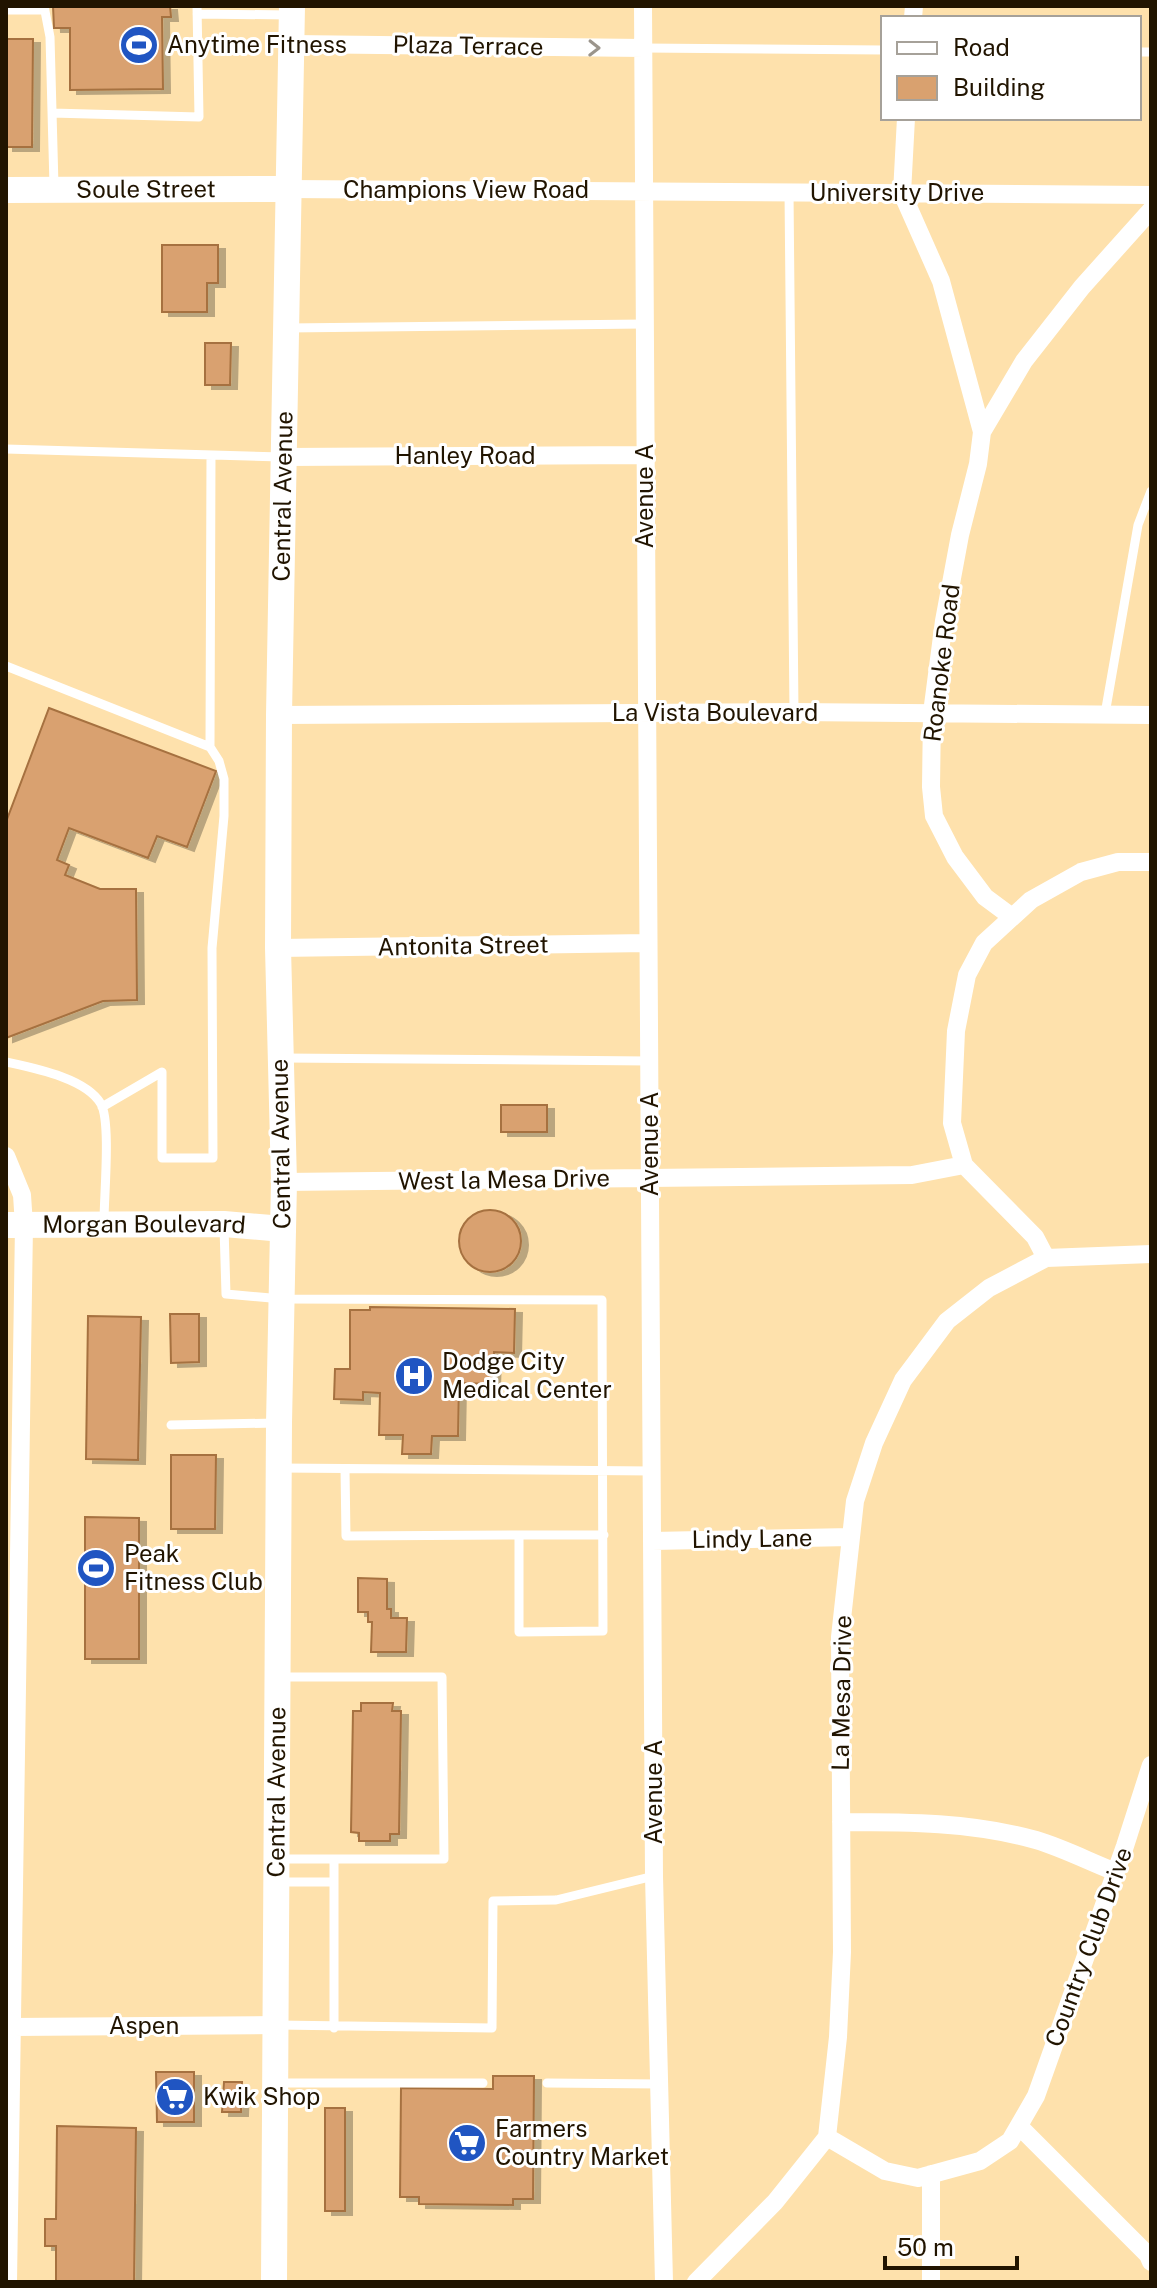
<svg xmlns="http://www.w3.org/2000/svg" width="1157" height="2288" viewBox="0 0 1157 2288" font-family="'Public Sans',sans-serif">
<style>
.building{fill:#d9a16f;stroke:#a67140;stroke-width:2;filter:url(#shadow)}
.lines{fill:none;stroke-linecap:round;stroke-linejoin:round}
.lane{stroke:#fff;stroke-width:9}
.street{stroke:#fff;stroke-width:18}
.secondary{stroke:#fff;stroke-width:26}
.oneway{stroke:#9b958c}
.labels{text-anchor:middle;stroke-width:6;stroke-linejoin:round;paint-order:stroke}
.poi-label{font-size:24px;fill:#211400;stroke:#fff;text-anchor:start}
.street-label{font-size:24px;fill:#211400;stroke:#fff}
</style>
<defs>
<filter id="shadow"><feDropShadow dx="7" dy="4" stdDeviation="0" flood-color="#0004"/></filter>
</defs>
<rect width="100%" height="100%" fill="#fee1ac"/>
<!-- building -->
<path class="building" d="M53,6H170L171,17H162L163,89L70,90V28H54Z
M6,39H33L32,147H6Z
M162,245H218V283H207V312H162Z
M205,343H231L230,385H205Z
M49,708L216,771L187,847L157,836L148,858L69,828L57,860L69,865L65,875L100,889H136L137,1000L103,1001L6,1038V822Z
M501,1105H547V1132H501Z
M459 1241a31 31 0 1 1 62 0a31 31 0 1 1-62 0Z
M370,1307L515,1309L514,1353L494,1352L493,1384L459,1383L458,1436H432L431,1454H402L403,1435H379L380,1393L363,1392V1400L334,1399L335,1369H350V1310H370Z
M170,1314H199V1362L171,1363Z
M88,1316L141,1317L138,1460L86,1459Z
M171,1455H216L215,1529H171Z
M85,1517L139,1518V1659H85Z
M358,1578L387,1579V1609H391V1618H407L406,1652H371L372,1622H368V1612H358Z
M361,1703H393L392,1711H401L399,1834H390V1841H359V1833L351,1832L353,1711H361Z
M156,2072H194V2122H157Z
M493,2076H534L533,2199H513V2205L419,2204V2197H400L401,2088L493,2089Z
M224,2082H242L241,2112H222Z
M325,2108H345V2211H325Z
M57,2126L136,2128L134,2282H56V2246H45V2219H56Z"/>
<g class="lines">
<!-- lane -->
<path class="lane" d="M44,6L50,37L54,186
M6,10H44
M197,14L289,15
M644,48L883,50
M1139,52H1151
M52,113L199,117L197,6
M789,192L794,712
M288,328L644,324
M6,449L282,457
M6,666L210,747L211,455
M1105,714L1138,525L1151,491
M284,1058L649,1061
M6,1062C33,1068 86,1078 101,1104C111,1122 104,1196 104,1221
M102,1107L162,1072V1158H213L212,948L224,816V779L219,761L210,747
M224,1227L226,1294L282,1299L602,1300L603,1631L519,1632V1535L346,1536L345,1469
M171,1425L275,1423
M279,1468L652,1471
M519,1535H604
M279,1677H442L444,1859H280
M334,1859V2028
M280,1882H334
M277,2025L492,2028L493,1901L556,1900L654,1876
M279,2083H483
M547,2083L659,2084"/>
<!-- street -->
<path class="street" d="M643,6L654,1876L664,2282
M913,18L914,6
M292,44L644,48
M906,118L902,193L941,281L982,432
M287,189L1151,195
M285,457L645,455
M279,715L794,712L1151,715
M1012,917L985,897L955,857L934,816L931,787L932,713L944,621L960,535L978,464L982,432L1024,361L1082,287L1151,210
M278,948L648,943
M6,1156L22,1195L24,1225L8,2282
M964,1165L952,1123L956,1031L967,975L984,943L1031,900L1081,872L1118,862H1151
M964,1165L1035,1237L1046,1258
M284,1182L912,1175L964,1165
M652,1541L851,1537
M841,1822C907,1822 972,1822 1036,1840C1063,1848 1090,1862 1116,1872
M12,2027L277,2025
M1019,2126L1148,2255L1151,2262
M827,2137L885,2171L918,2178L980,2161L1010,2141L1036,2096L1125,1846L1151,1765
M931,2174V2282
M696,2282L775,2202L827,2137L838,2037L842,1952L840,1637L855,1501L874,1443L903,1380L947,1321L989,1288L1046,1258L1151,1254"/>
<!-- secondary -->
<g class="secondary">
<path id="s1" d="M6,190L287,189"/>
<path id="s2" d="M6,1225L224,1224L283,1229"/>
<path id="s3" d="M274,2282L279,1423L284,1182L278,948L279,715L292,6"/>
</g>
</g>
<!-- one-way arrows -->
<defs><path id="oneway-chevron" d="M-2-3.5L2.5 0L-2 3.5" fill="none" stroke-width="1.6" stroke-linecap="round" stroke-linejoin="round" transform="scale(2)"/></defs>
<use class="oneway" href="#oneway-chevron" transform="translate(594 48) rotate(1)"/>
<!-- icons -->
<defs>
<g id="stadium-disc" transform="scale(2)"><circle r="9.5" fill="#2055c2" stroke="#fff"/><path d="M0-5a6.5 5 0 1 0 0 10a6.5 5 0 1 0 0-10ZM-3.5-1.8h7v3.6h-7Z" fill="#fff"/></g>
<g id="hospital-disc" transform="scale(2)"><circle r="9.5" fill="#2055c2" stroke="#fff"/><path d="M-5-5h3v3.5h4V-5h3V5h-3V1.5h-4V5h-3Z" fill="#fff"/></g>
<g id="supermarket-disc" transform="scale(2)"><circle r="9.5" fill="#2055c2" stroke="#fff"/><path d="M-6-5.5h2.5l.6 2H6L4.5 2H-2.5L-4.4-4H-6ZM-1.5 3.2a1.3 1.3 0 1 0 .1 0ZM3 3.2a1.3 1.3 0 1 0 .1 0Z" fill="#fff"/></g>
</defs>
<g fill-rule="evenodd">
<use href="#stadium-disc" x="139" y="45"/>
<use href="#hospital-disc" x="414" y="1376"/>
<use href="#stadium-disc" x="96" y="1568"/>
<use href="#supermarket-disc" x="175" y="2097"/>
<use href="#supermarket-disc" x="467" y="2143"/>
</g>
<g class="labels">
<!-- poi labels -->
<g class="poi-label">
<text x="167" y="53">Anytime Fitness</text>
<text x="442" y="1370">Dodge City<tspan x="442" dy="28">Medical Center</tspan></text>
<text x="124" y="1562">Peak<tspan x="124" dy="28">Fitness Club</tspan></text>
<text x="203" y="2105">Kwik Shop</text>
<text x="495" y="2137">Farmers<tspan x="495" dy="28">Country Market</tspan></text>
</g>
<!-- street labels -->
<g class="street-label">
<text transform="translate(468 46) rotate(1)" y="8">Plaza Terrace</text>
<text dy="8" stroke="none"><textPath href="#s1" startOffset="140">Soule Street</textPath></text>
<text x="466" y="198">Champions View Road</text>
<text x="897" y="201">University Drive</text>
<text x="465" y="464">Hanley Road</text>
<text dy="8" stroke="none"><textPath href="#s3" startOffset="1786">Central Avenue</textPath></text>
<text transform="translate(645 496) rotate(-90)" y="8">Avenue A</text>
<text transform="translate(942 663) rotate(-83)" y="8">Roanoke Road</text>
<text x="715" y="721">La Vista Boulevard</text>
<text transform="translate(463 946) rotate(-1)" y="8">Antonita Street</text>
<text transform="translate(281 1144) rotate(-91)" y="8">Central Avenue</text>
<text transform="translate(650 1144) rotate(-90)" y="8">Avenue A</text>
<text transform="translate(504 1180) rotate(-1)" y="8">West la Mesa Drive</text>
<text dy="8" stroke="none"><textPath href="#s2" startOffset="138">Morgan Boulevard</textPath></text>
<text transform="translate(752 1539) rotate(-1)" y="8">Lindy Lane</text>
<text transform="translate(842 1693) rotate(-89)" y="8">La Mesa Drive</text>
<text dy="8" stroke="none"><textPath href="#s3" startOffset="490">Central Avenue</textPath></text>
<text transform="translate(654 1792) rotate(-90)" y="8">Avenue A</text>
<text transform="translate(1089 1947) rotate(-70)" y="8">Country Club Drive</text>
<text x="144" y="2034">Aspen</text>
</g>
</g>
<!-- border -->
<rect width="1157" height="2288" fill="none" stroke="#211400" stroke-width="16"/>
<!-- legend -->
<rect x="881" y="16" width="260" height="104" fill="#ffffff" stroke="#a6a199" stroke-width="2"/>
<rect x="897" y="42" width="40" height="12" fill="#ffffff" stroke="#a6a199" stroke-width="2"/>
<text x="953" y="56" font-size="24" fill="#211400">Road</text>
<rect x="897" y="76" width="40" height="24" fill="#d9a16f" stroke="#a6a199" stroke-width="2"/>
<text x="953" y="96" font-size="24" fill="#211400">Building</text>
<!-- scale -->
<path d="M885 2256v12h132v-12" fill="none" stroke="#211400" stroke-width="4"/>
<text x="897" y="2256" font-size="24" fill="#211400" stroke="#ffffff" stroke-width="6" paint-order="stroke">50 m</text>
</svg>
